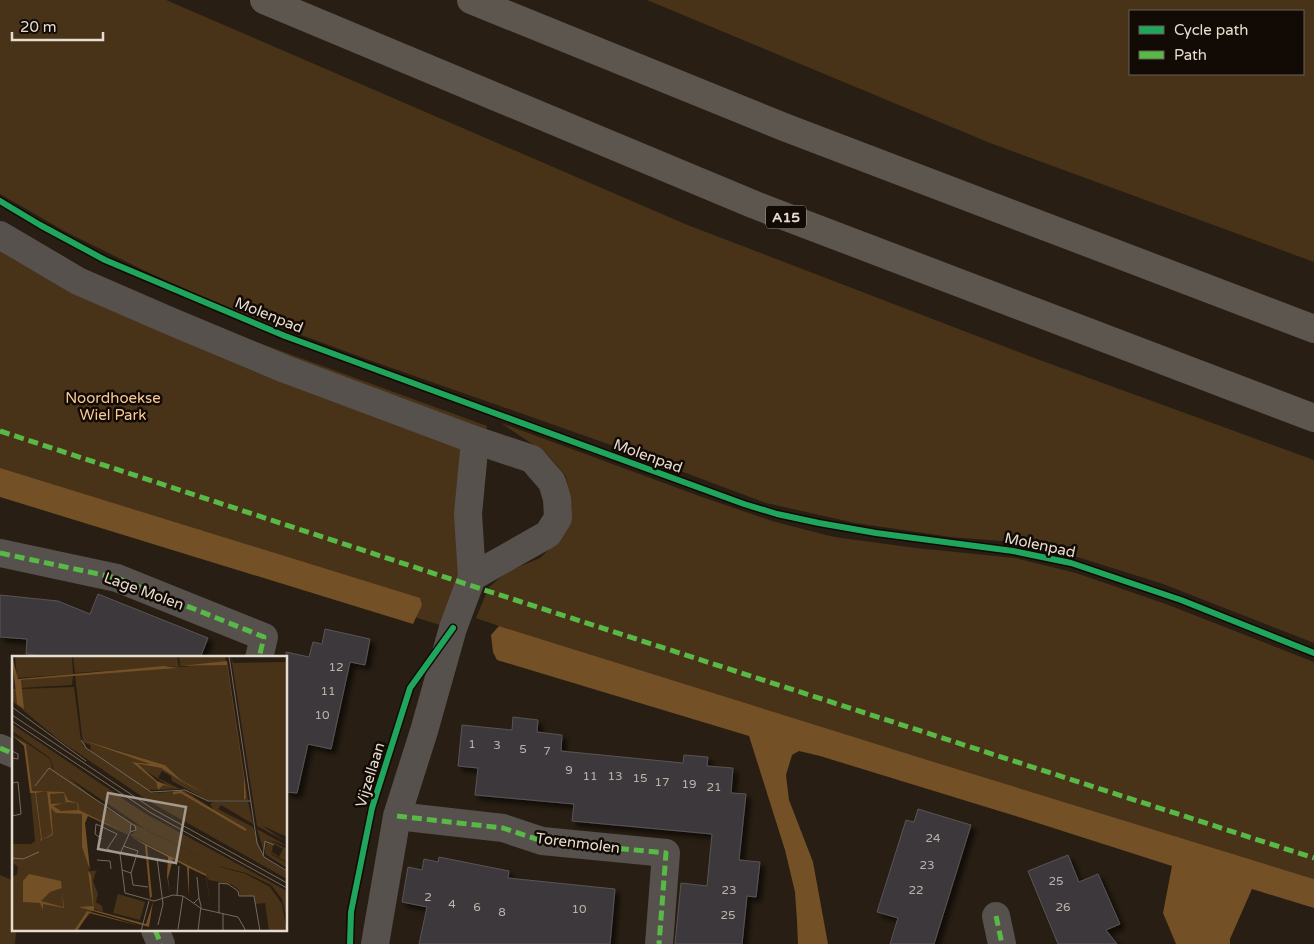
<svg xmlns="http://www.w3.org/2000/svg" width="1314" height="944" viewBox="0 0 1314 944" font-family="'Varela Round',sans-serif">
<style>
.green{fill:#483319;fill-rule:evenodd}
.water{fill:#735026}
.building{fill:#3d393b;stroke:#585454;filter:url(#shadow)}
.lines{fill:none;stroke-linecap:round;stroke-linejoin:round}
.minor{stroke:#56514d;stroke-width:28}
.highway{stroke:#5d564f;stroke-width:28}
.quiet{stroke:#58b947;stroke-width:5;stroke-dasharray:10 5;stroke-linecap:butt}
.cycleway-casing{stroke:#120a04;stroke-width:9}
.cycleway{stroke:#20a55d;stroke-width:6}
.labels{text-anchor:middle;stroke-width:5;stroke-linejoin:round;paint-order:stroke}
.number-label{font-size:12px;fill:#bcb3ab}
.shield{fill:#120a04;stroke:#a79d93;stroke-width:1}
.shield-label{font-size:14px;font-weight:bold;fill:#e7dcd0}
.street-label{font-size:15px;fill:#e7dcd0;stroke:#120a04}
.park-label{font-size:15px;fill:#f8c994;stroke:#120a04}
.inset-river{fill:none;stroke:#735026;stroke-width:2.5}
.inset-road{fill:none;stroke:#746a5f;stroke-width:1}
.view{fill:#a49a8e;fill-opacity:0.15;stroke:#a49a8e;stroke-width:2.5}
.inset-edge{fill:none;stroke:#e7dcd0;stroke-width:2.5}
</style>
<defs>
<filter id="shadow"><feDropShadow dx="4.5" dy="4.5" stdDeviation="2.5" flood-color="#0009"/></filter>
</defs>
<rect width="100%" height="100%" fill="#281e13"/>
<!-- green -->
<path class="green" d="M0,0H166L685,224L1037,359L1314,460V643L1163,584L1071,555L1013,542L951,537L855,523L766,503L608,444L369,360L220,305L143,270L66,232L0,194Z
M647,0H1314V262L990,143ZM1130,11H1303V74H1130Z
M0,242L26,258L487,426L459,554L465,565L443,626L102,518L0,487Z
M501,423L702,497L772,521L834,537L916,548L1015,558L1076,573L1166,604L1314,662V879L931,761L499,626L476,618L489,587L507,572L540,558L562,537L570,501L566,476L546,453Z
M0,875L14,881V930H16L15,944H0Z"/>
<!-- water -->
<path class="water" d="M0,468L420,598L422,605L413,624L0,497Z
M499,626L931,761L1314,879V908L1252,889L1230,939V944H1176L1163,913L1172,866L1022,818L820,756L799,751L792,755L786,775L789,800L813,862L828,944H798L797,921L795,892L785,850L749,736L497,660L493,652L491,635Z"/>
<!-- building -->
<path class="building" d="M98,594L208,638L200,658H50L46,656L26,654L27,639L0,637V595L58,601L90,614Z
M325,629L370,639L365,665L350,662L331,749L308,744L297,793L286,792V652L309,657L313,642L322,644Z
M513,717L538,720L537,732L562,735L561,751L683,763L684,755L708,757L707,766L733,768L731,793L746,794L739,860L760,862L756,897L747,896L742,944H675L681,883L707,886L712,834L572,821L574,804L475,795L478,768L458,766L462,725L512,730Z
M918,809L971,825L934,944H890L898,918L877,912L906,820L914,822Z
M1068,855L1079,882L1098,874L1120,924L1106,930L1117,944H1058L1028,871Z
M439,857L509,871L508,878L615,889L610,944H419L427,907L402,902L408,867L422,870L424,859L438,862Z"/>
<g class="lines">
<!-- minor -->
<path class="minor" d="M0,235L78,281L170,321L285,369L475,440L532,459L552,482L557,499L558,518L548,534L472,577L468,514L475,440
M0,553L117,578L264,637L259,658
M0,748L14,754
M397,816L503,828L542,841L666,853L659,944
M996,916L1002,944
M155,930L161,944
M375,944L397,816L424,731L453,628L472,577"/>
<!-- highway -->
<path class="highway" d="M264,0L755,205L1314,418
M471,0L784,127L1314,329"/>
<!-- quiet -->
<path class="quiet" d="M0,431L469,585L1314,858
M0,553L117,578L264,637L259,658
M0,748L14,754
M397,816L503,828L542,841L666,853L659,944
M996,916L1002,944
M155,930L161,944"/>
<!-- cycleway casing -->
<g class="cycleway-casing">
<path id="cycleway" d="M0,201L40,225L105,260L285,336L486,410L744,504L777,514L819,523L876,533L1013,551L1071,563L1181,600L1314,653
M350,944L351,912L372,808L410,688L453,628"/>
</g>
<!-- cycleway -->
<use href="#cycleway" class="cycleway"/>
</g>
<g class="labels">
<!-- number labels -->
<g class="number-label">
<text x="336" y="671">12</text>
<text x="328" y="695">11</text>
<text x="322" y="719">10</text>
<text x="472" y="748">1</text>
<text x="497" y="749">3</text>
<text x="523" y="753">5</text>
<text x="547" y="755">7</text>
<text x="569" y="774">9</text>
<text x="590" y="780">11</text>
<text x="615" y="780">13</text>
<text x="640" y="782">15</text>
<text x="662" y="786">17</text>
<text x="689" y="788">19</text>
<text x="714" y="791">21</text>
<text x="933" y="842">24</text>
<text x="927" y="869">23</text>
<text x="1056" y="885">25</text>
<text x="729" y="894">23</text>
<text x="916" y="894">22</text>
<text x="428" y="901">2</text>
<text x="452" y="908">4</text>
<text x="477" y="911">6</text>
<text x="1063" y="911">26</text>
<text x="579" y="913">10</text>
<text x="502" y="916">8</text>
<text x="728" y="919">25</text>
</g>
<!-- shield labels -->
<rect class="shield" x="766" y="205.5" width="40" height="23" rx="4"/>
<g class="shield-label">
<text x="786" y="222">A15</text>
</g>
<!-- street labels -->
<g class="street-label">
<text transform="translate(269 315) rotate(22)" y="5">Molenpad</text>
<text transform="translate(648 456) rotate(20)" y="5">Molenpad</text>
<text transform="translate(1040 545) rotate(12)" y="5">Molenpad</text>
<text transform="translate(144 591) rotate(20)" y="5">Lage Molen</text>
<text transform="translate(370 775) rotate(-73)" y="5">Vijzellaan</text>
<text transform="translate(578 843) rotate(7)" y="5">Torenmolen</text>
</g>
<!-- park labels -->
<g class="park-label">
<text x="113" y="403">Noordhoekse<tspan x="113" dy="17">Wiel Park</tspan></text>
</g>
</g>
<!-- overview -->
<g transform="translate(12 656)">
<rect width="275" height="275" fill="#281e13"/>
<path d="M3,0H60L61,18L5,22ZM61,0H165L167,11L215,8L236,144H195L160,125L159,120L150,115L146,122L168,133L134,134L142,137L173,135L201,153L198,148L201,146H236L241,168L209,149L206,153L241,171L250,200L275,216V223L138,146L47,84L0,45V33H6V48L11,53L9,33L62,31L69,85L71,90L116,121L79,96L78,89L73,87L74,92L71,88L63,19L165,10L63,17ZM95,91L153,109L169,124L149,112L124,108L161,133L150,128L146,134L144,126L121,106L138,108ZM167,0H213L214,6L168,10ZM219,0L221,7L275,6V181L249,169L275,186L245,170ZM61,19L60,29L8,32L9,24ZM0,68L134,158L275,235V265L270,243L259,229L234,217L206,210L136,175L56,121L95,153L120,167L116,179L71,158L77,215L90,214L84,215L81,225L86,238L84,246L90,250L91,256L82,253L63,275H0V222L5,218L6,211L0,206V188H19L23,185L14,88L0,77L38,103L41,113H42L38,102L0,75ZM121,167L208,211L234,218L258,231L270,248L275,275H257L253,247L243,248L242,240H228L227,234L219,228L197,224L192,217L118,179L124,175ZM245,173L275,190L255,183L275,193V206L260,198L254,186L260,199L275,207V212L253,198L254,185L261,188L260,196L267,201L271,193L254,184L252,196ZM106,238L133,246L128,264L101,257Z" fill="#483319" fill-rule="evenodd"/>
<path d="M0,0L6,23L152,10L165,12L9,24L12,53L5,48ZM215,5L233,126L234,142L232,144V122L215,9L168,10ZM181,12L198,140L206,144L169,125L149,112L126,108L145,125L162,132L151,129L146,134L144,126L120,106L138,108L70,84L153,109L169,124L198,140ZM0,79L14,88L20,135L52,136L56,144L66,147L67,154L114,177L76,160L73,167L78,214L70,191V158L44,157L39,152L41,179L28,185L26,192L29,182L23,137H18L12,90ZM35,135L40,178L30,184L24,137ZM52,137L54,147L39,148L38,138ZM56,146L65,147L66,154L49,155L41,150ZM118,180L194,218L199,253L194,220L177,212V241L175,211L161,203L156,222L158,238L155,220L156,201L135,190L140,240L138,243L133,189ZM76,215L79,219L82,254L134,268L141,246L137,271L67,251L81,250ZM17,218L49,225L52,252L31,248V254L28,247L11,246V225ZM50,232L51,251L29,245L38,236ZM75,255L104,263L128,270L77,257L65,275H62Z" fill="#735026" fill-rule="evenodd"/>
<path class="inset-river" d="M161,137L169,136L234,174"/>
<path class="inset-road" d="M217,0L245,187L252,201L275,215M0,51L74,105M0,59L141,153L275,227M0,65L139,157L275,232M69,84L74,92L139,136L173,134L196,145H239M0,95L6,98V103L0,102M0,127L6,126L9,158L0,160M23,130L37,112L123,170L124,174L118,176L119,168M118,176L108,198L113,237L142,245L161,239L171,240L190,253L226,261L234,275M90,183L83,178L84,168L105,178L95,193L108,198M111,190L126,195L119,217M251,200L253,185L262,189M0,202L11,203L27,196M145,202L151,248L146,269M85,204L98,205L99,213M110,214L119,217L121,229L136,231M165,239L167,210M182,247L187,242L185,221M207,257V227L216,228L226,235L227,240H242L248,275M166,273L171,240M129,275L137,245M186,275L189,250L187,242M211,275V257"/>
<path class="view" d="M96,137L174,151L164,207L86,193Z"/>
<rect width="275" height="275" class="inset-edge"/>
</g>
<!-- legend -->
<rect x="1129" y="10" width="175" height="65" fill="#120a04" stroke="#675e56"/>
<rect x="1139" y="26" width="25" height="8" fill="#20a55d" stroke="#675e56"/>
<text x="1174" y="35" font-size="15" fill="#e7dcd0">Cycle path</text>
<rect x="1139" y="51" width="25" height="8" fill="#58b947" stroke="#675e56"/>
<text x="1174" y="60" font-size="15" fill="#e7dcd0">Path</text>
<!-- scale -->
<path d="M12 32v8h91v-8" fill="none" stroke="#e7dcd0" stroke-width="2.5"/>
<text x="20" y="32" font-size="15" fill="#e7dcd0" stroke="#120a04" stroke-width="4" paint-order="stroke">20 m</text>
</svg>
